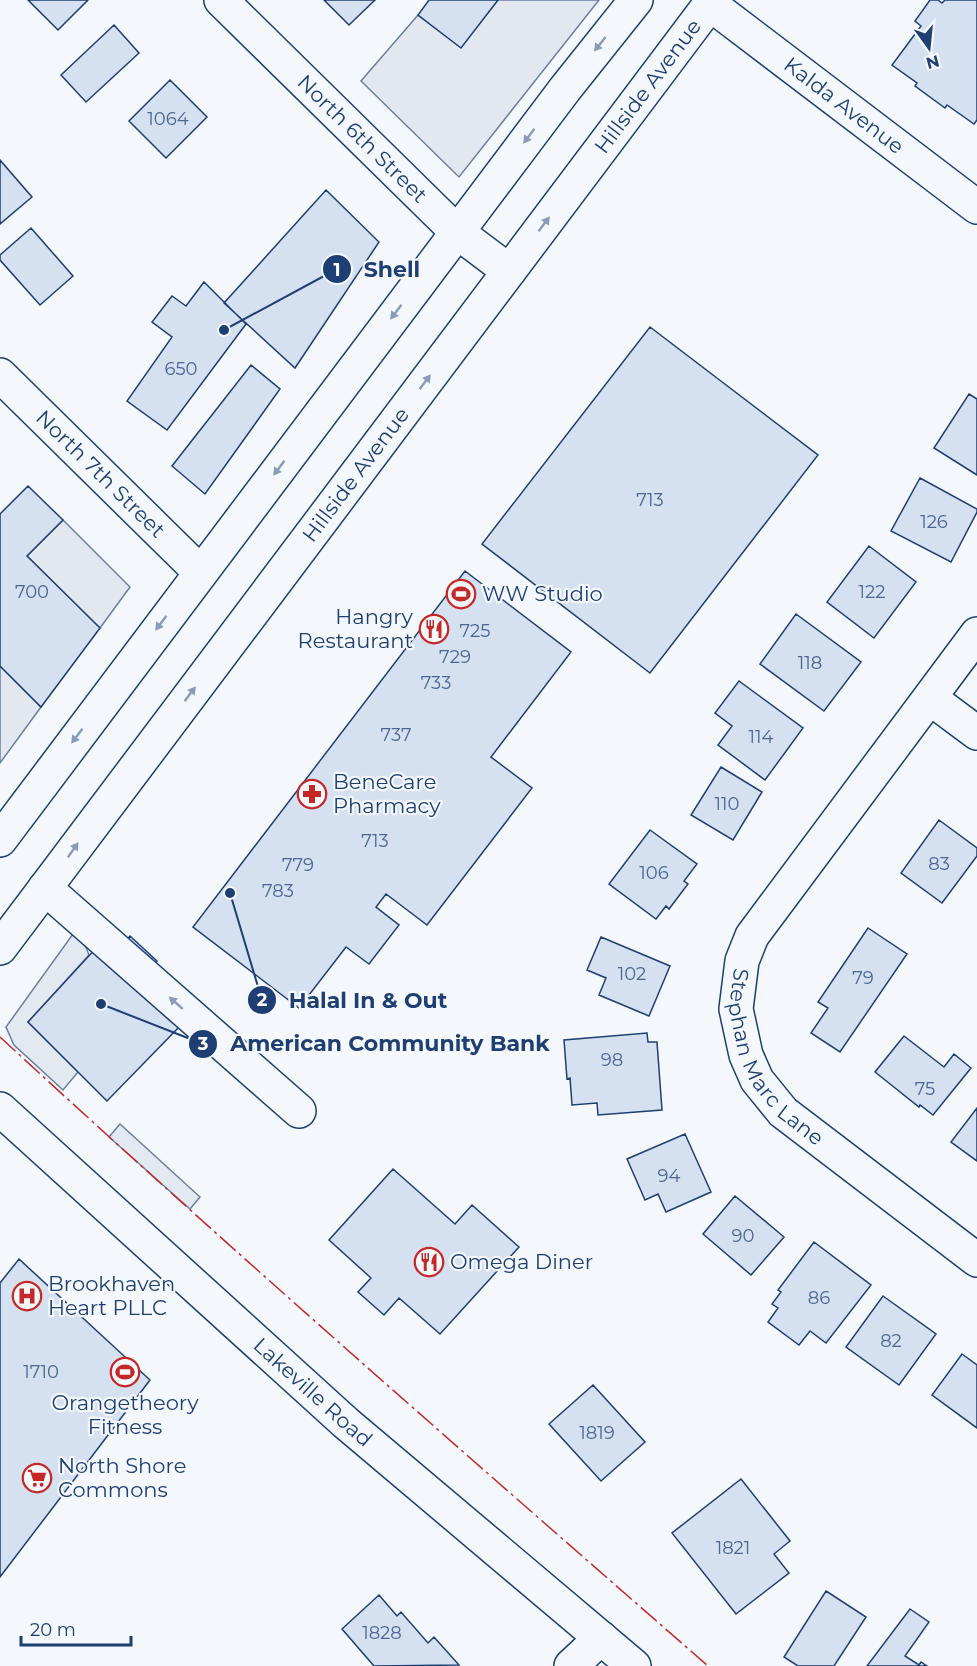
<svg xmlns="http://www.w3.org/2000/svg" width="977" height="1666" viewBox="0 0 977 1666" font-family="Montserrat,sans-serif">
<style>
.green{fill:#e3e9f0;stroke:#687fa3;stroke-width:1.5}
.parking{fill:#e3e8f0;stroke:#687fa3;stroke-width:1.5}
.building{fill:#d5e0f0;stroke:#1d3f73;stroke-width:1.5}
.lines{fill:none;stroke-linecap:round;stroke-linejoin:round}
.minor-casing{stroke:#1d3f73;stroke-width:36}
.major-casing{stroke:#1d3f73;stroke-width:36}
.minor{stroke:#f4f7fb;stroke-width:33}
.major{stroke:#f4f7fb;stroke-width:33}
.power{stroke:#c62828;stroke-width:1.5;stroke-dasharray:21 4.5 3 4.5;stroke-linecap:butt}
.oneway{fill:#889bb7}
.labels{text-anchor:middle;stroke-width:4.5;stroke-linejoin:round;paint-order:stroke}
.number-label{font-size:18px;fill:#4b6792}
.street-label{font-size:21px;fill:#1d3f73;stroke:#f4f7fb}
.poi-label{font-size:21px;fill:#1d3f73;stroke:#f4f7fb;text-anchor:start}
.leader{fill:none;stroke:#1d3f73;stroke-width:2}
.callout-dot{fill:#1d3f73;stroke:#f4f7fb;stroke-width:2}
.mark-label{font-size:18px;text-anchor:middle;font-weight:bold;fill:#fff}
.callout-label{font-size:22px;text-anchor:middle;font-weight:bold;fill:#1d3f73;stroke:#f4f7fb;stroke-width:4.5;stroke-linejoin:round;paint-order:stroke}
</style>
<rect width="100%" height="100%" fill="#f4f7fb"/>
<!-- green -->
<path class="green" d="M78,927L89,955L28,1022L78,1072L63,1090L14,1045L6,1027Z
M120,1124L200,1197L190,1209L109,1137Z"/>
<!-- parking -->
<path class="parking" d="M498,0H599L459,177L361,81L418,15L461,47Z
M63,520L130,587L100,628L27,556Z
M0,666L41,707L0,763Z"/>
<!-- building -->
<path class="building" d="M28,0H88L58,30Z
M324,0H375L349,25Z
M429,0H498L461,48L418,15Z
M930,0H938L942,3L945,0H977V120L974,124L947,105L945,108L915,86L917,83L892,65L921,26L915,21Z
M114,25L139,53L86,102L61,75Z
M170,80L207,117L166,158L129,121Z
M0,160L32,197L0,224Z
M326,190L379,242L295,368L224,303Z
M31,228L73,276L40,305L0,260V255Z
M204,282L246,324L167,430L127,401L172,337L152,322L172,296L186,306Z
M650,327L818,455L650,673L482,544Z
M251,365L280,389L205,494L172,466Z
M969,394L977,399V475L934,448Z
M920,478L977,509V512L951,562L891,531Z
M28,486L63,520L27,556L100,628L41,707L0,666V514Z
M869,546L916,582L874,638L827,602Z
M465,571L571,652L491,757L532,788L427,925L386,894L376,907L399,925L369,964L346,947L299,1008L193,927Z
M796,614L861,662L824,711L760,664Z
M739,681L803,728L765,780L718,745L732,726L715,713Z
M721,767L762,792L733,840L691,815Z
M939,820L977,848V856L942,903L901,873Z
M650,830L697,864L684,881L688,884L669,909L666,906L656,919L609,884Z
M868,928L907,954L840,1052L811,1033L828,1008L818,1002Z
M130,936L157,961L136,985L180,1026L107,1101L28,1022L97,947L109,960Z
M601,937L670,966L649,1016L599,995L606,978L587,970Z
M647,1033L648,1042H657L662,1110L598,1115L597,1103L572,1105L570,1078L567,1079L564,1040Z
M904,1036L944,1067L954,1054L971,1068L933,1115L920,1105L919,1107L875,1072Z
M977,1108V1161L951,1142Z
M685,1134L711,1192L666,1212L658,1194L645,1200L627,1159Z
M393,1169L455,1224L472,1205L519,1247L440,1334L399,1298L384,1315L358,1292L371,1278L329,1240Z
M735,1196L784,1237L751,1275L703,1234Z
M814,1242L871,1285L826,1343L810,1331L799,1345L768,1322L778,1308L772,1304L781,1292L778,1290Z
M19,1259L150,1380L0,1577V1283Z
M883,1296L936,1334L899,1385L846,1347Z
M962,1354L977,1365V1428L932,1395Z
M593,1385L645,1442L601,1481L549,1424Z
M741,1479L790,1541L774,1554L789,1573L736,1614L672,1533Z
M826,1591L866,1617L834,1666H798L784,1657Z
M379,1595L397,1616L401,1612L428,1643L434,1637L459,1665L374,1666L342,1629Z
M910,1609L929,1622L905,1656L919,1665L921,1662L927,1666H867Z"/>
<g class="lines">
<!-- minor casing -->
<g class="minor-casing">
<g id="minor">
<path id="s1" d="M221,0L457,232L509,271"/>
<path id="s2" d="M710,4L977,207"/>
<path id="s3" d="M0,375L200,572"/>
<path id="s4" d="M977,634L752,936L742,961L736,1009L746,1055L757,1080L783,1112L977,1260"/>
<path d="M930,698L977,733"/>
<path d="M45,888L299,1111"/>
<path d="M571,1666L601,1638"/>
</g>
</g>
<!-- major casing -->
<g class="major-casing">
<g id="major">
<path d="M0,840L565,89L636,0"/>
<path id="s5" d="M0,948L713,0"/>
<path id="s6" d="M0,1109L346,1423L634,1666"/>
</g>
</g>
<!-- minor -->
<use href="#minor" class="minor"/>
<!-- major -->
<use href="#major" class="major"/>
<!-- power -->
<path class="power" d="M0,1037C232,1251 470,1458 708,1666"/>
</g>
<!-- one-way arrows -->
<defs><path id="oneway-solid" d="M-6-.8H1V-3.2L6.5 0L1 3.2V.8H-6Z" transform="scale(1.5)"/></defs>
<g class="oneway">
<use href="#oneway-solid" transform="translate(600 44) rotate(129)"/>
<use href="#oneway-solid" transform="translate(529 136) rotate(127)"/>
<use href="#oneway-solid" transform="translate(544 224) rotate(-53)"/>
<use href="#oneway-solid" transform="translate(396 312) rotate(127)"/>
<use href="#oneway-solid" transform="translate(425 382) rotate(-53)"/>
<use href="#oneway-solid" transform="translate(279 468) rotate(127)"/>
<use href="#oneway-solid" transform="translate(161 623) rotate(127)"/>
<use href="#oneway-solid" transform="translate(190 694) rotate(-53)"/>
<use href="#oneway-solid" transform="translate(77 736) rotate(127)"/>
<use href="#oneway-solid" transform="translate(73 850) rotate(-55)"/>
<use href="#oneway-solid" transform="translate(176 1003) rotate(-139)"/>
</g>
<!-- icons -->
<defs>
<g id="stadium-ring" transform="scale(1.5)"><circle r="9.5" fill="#f4f7fb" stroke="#c62828" stroke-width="1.5"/><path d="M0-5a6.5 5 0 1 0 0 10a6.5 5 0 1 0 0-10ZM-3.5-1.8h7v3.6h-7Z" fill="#c62828"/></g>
<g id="restaurant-ring" transform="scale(1.5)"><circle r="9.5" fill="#f4f7fb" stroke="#c62828" stroke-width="1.5"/><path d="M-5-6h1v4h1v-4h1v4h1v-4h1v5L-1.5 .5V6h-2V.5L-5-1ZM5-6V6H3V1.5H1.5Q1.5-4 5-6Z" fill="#c62828"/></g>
<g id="pharmacy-ring" transform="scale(1.5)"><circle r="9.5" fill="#f4f7fb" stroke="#c62828" stroke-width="1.5"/><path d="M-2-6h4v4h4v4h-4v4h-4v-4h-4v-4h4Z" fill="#c62828"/></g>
<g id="hospital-ring" transform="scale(1.5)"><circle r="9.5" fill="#f4f7fb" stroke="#c62828" stroke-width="1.5"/><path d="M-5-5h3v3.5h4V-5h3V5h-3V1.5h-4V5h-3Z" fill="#c62828"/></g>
<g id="supermarket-ring" transform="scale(1.5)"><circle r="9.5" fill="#f4f7fb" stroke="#c62828" stroke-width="1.5"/><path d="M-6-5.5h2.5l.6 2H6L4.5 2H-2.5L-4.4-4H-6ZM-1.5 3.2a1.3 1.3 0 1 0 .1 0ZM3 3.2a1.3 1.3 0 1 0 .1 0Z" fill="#c62828"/></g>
</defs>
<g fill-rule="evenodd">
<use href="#stadium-ring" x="461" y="594"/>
<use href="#restaurant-ring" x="434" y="629"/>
<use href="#pharmacy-ring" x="312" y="794"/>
<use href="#restaurant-ring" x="429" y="1262"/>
<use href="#hospital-ring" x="27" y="1296"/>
<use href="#stadium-ring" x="125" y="1372"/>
<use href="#supermarket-ring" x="37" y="1478"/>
</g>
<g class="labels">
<!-- number labels -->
<g class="number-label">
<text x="168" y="125">1064</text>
<text x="181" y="375">650</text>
<text x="650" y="506">713</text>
<text x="934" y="528">126</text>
<text x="32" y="598">700</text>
<text x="872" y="598">122</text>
<text x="475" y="637">725</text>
<text x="455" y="663">729</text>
<text x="810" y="669">118</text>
<text x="436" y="689">733</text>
<text x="396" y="741">737</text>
<text x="761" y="743">114</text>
<text x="727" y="810">110</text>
<text x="375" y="847">713</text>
<text x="939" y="870">83</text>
<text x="298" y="871">779</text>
<text x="654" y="879">106</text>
<text x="278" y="897">783</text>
<text x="632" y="980">102</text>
<text x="863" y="984">79</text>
<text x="612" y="1066">98</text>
<text x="925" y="1095">75</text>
<text x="669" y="1182">94</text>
<text x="743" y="1242">90</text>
<text x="819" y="1304">86</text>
<text x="891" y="1347">82</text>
<text x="41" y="1378">1710</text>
<text x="597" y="1439">1819</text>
<text x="733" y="1554">1821</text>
<text x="382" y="1639">1828</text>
</g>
<!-- street labels -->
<g class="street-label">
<text dy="7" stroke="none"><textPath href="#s5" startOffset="1078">Hillside Avenue</textPath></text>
<text dy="7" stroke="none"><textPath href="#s2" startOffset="168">Kalda Avenue</textPath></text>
<text dy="7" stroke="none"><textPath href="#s1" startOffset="198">North 6th Street</textPath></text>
<text dy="7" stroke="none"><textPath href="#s3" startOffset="141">North 7th Street</textPath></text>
<text dy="7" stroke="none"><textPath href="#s5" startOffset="592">Hillside Avenue</textPath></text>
<text dy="7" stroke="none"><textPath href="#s4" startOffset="513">Stephan Marc Lane</textPath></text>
<text dy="7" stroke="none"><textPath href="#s6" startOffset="422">Lakeville Road</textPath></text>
</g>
<!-- poi labels -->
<g class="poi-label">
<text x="482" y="601">WW Studio</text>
<text x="413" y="624" text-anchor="end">Hangry<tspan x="413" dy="24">Restaurant</tspan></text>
<text x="333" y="789">BeneCare<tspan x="333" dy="24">Pharmacy</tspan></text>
<text x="450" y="1269">Omega Diner</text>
<text x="48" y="1291">Brookhaven<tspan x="48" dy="24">Heart PLLC</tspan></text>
<text x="125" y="1410" text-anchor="middle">Orangetheory<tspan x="125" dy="24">Fitness</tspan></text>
<text x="58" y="1473">North Shore<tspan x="58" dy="24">Commons</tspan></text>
</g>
</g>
<!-- callouts -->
<path class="leader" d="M224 330L337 269M230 893L262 1000M101 1004L203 1044"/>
<g class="callout-dot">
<circle cx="224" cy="330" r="6"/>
<circle cx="230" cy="893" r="6"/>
<circle cx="101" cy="1004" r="6"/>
<circle cx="337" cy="269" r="15"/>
<circle cx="262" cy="1000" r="15"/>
<circle cx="203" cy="1044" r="15"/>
</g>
<g class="mark-label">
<text x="337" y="276">1</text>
<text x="262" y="1006">2</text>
<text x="203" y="1050">3</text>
</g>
<g class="callout-label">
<text x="392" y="277">Shell</text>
<text x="368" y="1008">Halal In &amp; Out</text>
<text x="390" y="1051">American Community Bank</text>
</g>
<!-- north arrow -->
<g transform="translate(929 48) rotate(165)" stroke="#f4f7fb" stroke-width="4.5" paint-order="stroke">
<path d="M0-4.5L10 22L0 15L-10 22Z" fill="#1d3f73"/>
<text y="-9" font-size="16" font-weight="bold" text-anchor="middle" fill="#1d3f73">N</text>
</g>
<!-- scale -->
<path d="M21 1636v9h110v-9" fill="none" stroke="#1d3f73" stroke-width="3"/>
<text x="30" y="1636" font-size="18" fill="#1d3f73" stroke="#f4f7fb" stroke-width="4.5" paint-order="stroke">20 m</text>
</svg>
